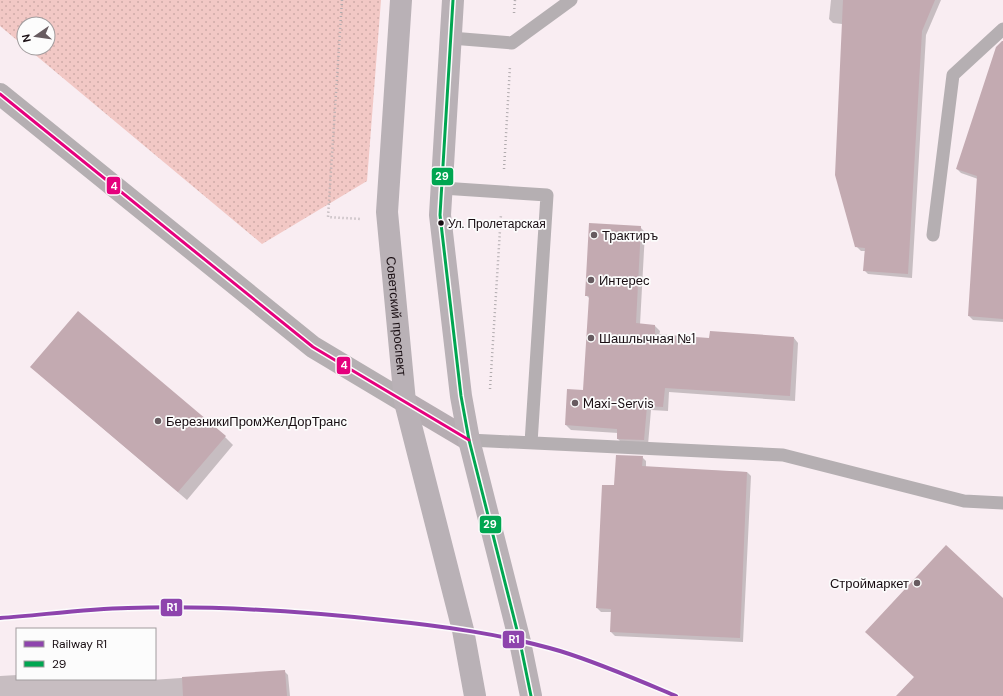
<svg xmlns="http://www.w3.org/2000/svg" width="1003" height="696" viewBox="0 0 1003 696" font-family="'DM Sans',sans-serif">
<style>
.park{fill:url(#park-dots)}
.shadow{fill:#0003}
.building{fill:#c3aab1}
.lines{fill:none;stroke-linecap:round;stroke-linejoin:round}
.path{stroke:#b1abae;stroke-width:2.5;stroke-dasharray:1 3;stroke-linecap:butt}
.lane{stroke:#b5afb2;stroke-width:13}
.street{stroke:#b5afb2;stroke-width:22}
.secondary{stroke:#b6adb2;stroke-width:22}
.primary{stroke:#b9b1b6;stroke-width:22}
.bus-1-casing{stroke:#fcfcfc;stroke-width:6}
.bus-2-casing{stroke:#fcfcfc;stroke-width:6}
.bus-1{stroke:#00a651;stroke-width:3}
.bus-2{stroke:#e5007d;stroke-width:3}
.rail-1-casing{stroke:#fcfcfc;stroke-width:7}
.rail-1{stroke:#8e44ad;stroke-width:4}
.bus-dot{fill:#180d12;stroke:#fcfcfc;stroke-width:1.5}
.poi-dot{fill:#675b60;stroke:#fcfcfc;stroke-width:1.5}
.labels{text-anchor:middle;stroke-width:3.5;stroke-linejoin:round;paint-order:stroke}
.bus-label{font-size:12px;fill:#180d12;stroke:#fcfcfc;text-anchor:start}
.poi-label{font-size:13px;fill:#180d12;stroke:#fcfcfc;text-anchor:start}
.street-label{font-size:13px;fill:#180d12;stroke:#fcfcfc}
.line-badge{stroke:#fcfcfc;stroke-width:1.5}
.badge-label{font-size:11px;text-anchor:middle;font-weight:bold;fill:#fff}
</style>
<defs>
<pattern id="park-dots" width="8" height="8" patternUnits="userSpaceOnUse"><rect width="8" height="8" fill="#f2c8c5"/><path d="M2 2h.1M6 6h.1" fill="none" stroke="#cfaba8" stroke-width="1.8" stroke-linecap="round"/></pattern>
</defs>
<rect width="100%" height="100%" fill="#f9edf2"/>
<!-- park -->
<path class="park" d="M0,0H381L367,181L262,244L27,48H48V24H24V46L0,26Z"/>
<!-- shadow -->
<path class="shadow" d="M831,0H941L926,35L912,278L868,274L864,270L865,251H861L856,246L842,24L833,23L829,19Z
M1003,68V322L973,320L969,316L978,179L961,173L957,169Z
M640,227L645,232L640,325L655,326L660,331L659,336L710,339L794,338L798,343L795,401L669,392L668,411L651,410L648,445L623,444L618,439V433L571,430L566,425L584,391L590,299L586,295Z
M31,367L225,437L233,445L187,500Z
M642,457L646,461V468L747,472L751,476L743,642L615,636L611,632L612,612H601L597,608L615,486Z
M284,671L288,675L290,696H0V676L17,675V679H150L151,680Z"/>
<!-- building -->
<path class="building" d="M843,0H935L922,31L908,274L863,271L865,248L855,247L835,175Z
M1002,41H1003V319L968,316L977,176L956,169L996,47Z
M589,223L641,226L636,323L655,325V334L709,338L710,331L794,337L790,396L665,388L663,407L647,406L644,440L617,439V429L565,425L567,389L583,390L589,296H585Z
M78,311L226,436L178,492L30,367Z
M616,455L643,456L642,466L747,472L740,638L610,632L611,609L596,608L602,485H614Z
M946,545L1003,598V696H896L914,677L865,632Z
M285,670L287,696H183L182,677Z"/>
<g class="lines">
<!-- path -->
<path class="path" d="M342,0L328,217L361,219
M514,13L515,0
M504,169L510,66
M469,226L500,228
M490,389L501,214"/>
<!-- lane -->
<path class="lane" d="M451,38L512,43L571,0
M442,188L547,195L531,443
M933,235L953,75L1003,29
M469,440L783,455L964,501L1003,503"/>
<!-- street -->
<path class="street" d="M0,94L313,347L405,402"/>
<!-- secondary -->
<path class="secondary" d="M405,402L469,440"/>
<!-- primary -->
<g class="primary">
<path id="s1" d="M401,0L387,212L405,402L463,630L475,696"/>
<path d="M453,0L440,215L461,396L469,440L520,642L531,696"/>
</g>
<!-- bus-1 casing -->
<g class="bus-1-casing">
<path id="bus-1" d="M453,0L440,215L461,396L469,440L520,642L531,696"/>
</g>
<!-- bus-2 casing -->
<g class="bus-2-casing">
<path id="bus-2" d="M0,94L313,347L469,440"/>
</g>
<!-- bus-1 -->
<use href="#bus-1" class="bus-1"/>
<!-- bus-2 -->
<use href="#bus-2" class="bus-2"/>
<!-- rail-1 casing -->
<g class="rail-1-casing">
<path id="rail-1" d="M0,618C42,615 85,609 128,608C213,605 298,611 383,620C442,626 502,634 560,651C599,663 638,680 676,696"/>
</g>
<!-- rail-1 -->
<use href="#rail-1" class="rail-1"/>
</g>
<!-- markers -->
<circle class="bus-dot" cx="441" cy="223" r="3.5"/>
<g class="poi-dot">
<circle cx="594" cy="235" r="4"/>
<circle cx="591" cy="280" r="4"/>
<circle cx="591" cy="338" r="4"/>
<circle cx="575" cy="403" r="4"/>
<circle cx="158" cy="421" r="4"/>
<circle cx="917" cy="583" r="4"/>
</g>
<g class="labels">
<!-- bus labels -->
<g class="bus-label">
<text x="448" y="228">Ул. Пролетарская</text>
</g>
<!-- poi labels -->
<g class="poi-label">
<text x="602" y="240">Трактиръ</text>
<text x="599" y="285">Интерес</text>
<text x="599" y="343">Шашлычная №1</text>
<text x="583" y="408">Maxi-Servis</text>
<text x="166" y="426">БерезникиПромЖелДорТранс</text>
<text x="909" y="588" text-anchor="end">Строймаркет</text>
</g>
<!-- street labels -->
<g class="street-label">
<text dy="5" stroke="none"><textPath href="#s1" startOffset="317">Советский проспект</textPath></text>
</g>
</g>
<g class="line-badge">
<rect x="431" y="167" width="23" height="19" rx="4" fill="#00a651"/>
<rect x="106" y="176" width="15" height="19" rx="4" fill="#e5007d"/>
<rect x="336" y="356" width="15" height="19" rx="4" fill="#e5007d"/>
<rect x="479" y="515" width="23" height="19" rx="4" fill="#00a651"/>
<rect x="160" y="598" width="23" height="19" rx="4" fill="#8e44ad"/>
<rect x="502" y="630" width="23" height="19" rx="4" fill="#8e44ad"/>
</g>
<g class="badge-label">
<text x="442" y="180">29</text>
<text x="114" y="190">4</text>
<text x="344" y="369">4</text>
<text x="490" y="528">29</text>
<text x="172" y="611">R1</text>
<text x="514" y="643">R1</text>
</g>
<!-- legend -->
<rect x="16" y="628" width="140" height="52" fill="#fcfcfc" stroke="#a19c9e"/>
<rect x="24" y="641" width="20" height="6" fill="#8e44ad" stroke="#a19c9e"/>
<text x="52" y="648" font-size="12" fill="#180d12">Railway R1</text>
<rect x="24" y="661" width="20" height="6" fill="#00a651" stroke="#a19c9e"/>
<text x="52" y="668" font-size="12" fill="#180d12">29</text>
<!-- north arrow -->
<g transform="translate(36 36) rotate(257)"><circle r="19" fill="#fcfcfc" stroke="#a19c9e"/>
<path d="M0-3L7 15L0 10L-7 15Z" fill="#675b60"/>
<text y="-6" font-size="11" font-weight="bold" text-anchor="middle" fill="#180d12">N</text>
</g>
</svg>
